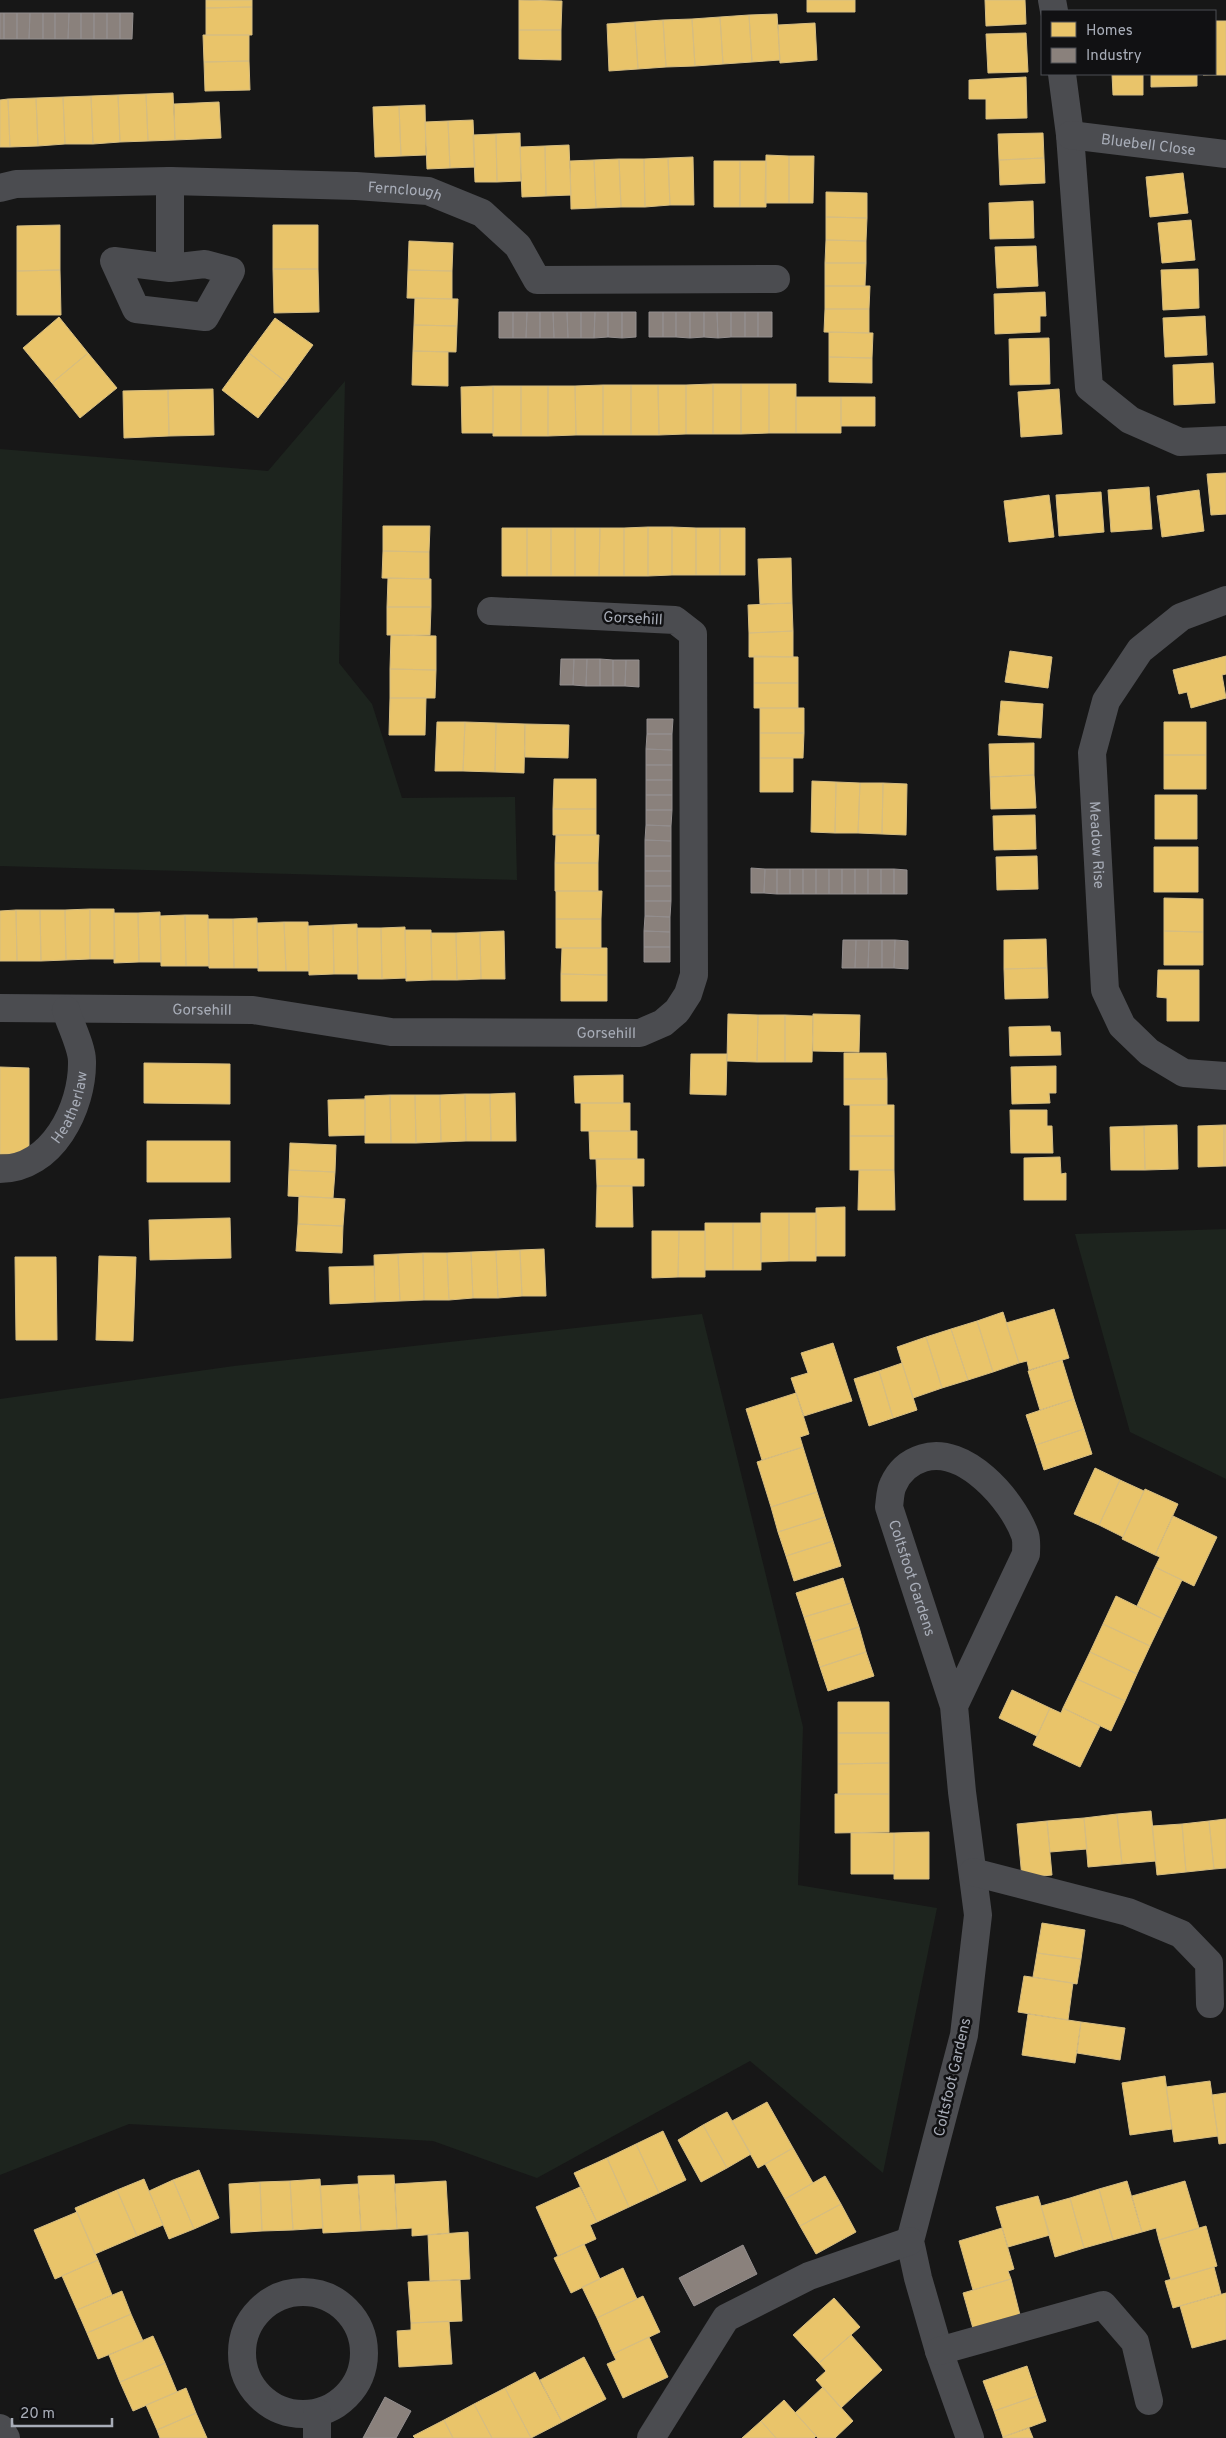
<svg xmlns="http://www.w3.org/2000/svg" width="1226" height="2438" viewBox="0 0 1226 2438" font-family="Overpass,sans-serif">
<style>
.green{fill:#1d241e}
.homes{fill:#e9c46a;stroke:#d6bd81}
.industry{fill:#8a817c;stroke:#938e8e}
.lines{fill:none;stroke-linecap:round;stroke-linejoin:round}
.minor{stroke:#4b4c50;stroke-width:28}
.labels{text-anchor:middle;stroke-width:5;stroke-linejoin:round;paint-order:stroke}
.street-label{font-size:15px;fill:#a8adb8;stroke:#111113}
</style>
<rect width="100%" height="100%" fill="#171717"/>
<!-- green -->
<path class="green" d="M345,381L339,663L372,704L402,798L515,797L517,880L0,866V449L268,471Z
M1226,1229V1479L1130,1432L1075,1234Z
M702,1314L803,1727L798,1885L937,1908L883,2173L750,2061L537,2178L433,2141L129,2124L0,2175V1399L234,1366Z"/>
<!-- homes -->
<path class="homes" d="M206,0H252V7L206,8Z
M519,0L562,1L561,30H519Z
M807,0H855V12H807Z
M985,0H1025L1026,24L986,26Z
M252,7V35H206V8Z
M777,14L780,60L752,62L749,15Z
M749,15L752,62L723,64L720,17Z
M720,17L723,64L695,66L692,19Z
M692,19L695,66L666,67L663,20Z
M663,20L666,67L638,69L635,22Z
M1215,21H1226V75H1203L1215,74Z
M635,22L638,69L609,71L607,24Z
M815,23L817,60L780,63L778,25Z
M519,30H561V60L519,59Z
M1026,33L1028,72L988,73L986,34Z
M203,35H249V61L204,62Z
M249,61L250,90L205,91L204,62Z
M1112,74H1143V95H1113Z
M1151,74H1197V86L1151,87Z
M1026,77L1027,118L986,119V99H969V80Z
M173,93L175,140L148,141L146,94Z
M146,94L148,141L120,142L118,95Z
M118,95L120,142L93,144L91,96Z
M91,96L93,144H65L63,97Z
M63,97L65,144L38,146L36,98Z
M36,98L38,146L10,147L8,99Z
M8,99L10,147H0V100Z
M219,102L221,138L175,140L174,104Z
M425,105L426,155L401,156L399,106Z
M399,106L401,156L375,157L373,107Z
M473,120L475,167L450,168L448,121Z
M448,121L450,168L427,169L425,122Z
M520,133L521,181L497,182L496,134Z
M1043,133L1044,158L999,160L998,134Z
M496,134L497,182H475L473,135Z
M569,145L571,195L546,196L545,146Z
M545,146L546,196L522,197L520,147Z
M766,155L789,156V203H765Z
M789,156H814L813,203H789Z
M693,157L694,205H670L668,158Z
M668,158L670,205L645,207L644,159Z
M1044,158L1045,183L1000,185L999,160Z
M619,159H644L645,207H621Z
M619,159L621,207L596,208L594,160Z
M594,160L596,208L571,209L570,161Z
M714,161H740V207H714Z
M740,161H766V207H740Z
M1183,173L1188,213L1150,217L1146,177Z
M826,192L867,193V218L826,217Z
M1033,201L1034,238L990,239L989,203Z
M826,217L867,218L866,241L826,240Z
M1191,220L1195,260L1162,263L1158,223Z
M60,225V270L17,271V226Z
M273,225H318V269H273Z
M826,240L866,241V263H825Z
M409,241L453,243L452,271L408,270Z
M1036,246L1038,286L997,288L995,247Z
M825,263H866L865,286H825Z
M273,269H318L319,312L274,313Z
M1198,269L1199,308L1163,310L1161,270Z
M60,270L61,315H17V271Z
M408,270L452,271V299L407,298Z
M825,286H870L869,309H825Z
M1045,292L1046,316H1040V332L995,334L994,294Z
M415,298L458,299L457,326L414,325Z
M825,309H869V333L824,332Z
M1205,316L1207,355L1165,357L1163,318Z
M59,317L88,353L52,383L23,348Z
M275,318L313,345L286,382L249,353Z
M414,325L457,326L456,352L413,351Z
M829,332L873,333L872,358L829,357Z
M1049,338L1050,384L1010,385L1009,339Z
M413,351L448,352V386L412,385Z
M88,353L117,388L80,418L52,383Z
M249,353L286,382L258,418L222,390Z
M829,357L872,358V383L829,382Z
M1213,363L1215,403L1174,405L1173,365Z
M713,384V434H686V385Z
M713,384H741V434H713Z
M741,384H769V433L741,434Z
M769,384H796V433H769Z
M603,385V435H576L575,386Z
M603,385H631V435H603Z
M631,385H658L659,435H631Z
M658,385H686V434L659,435Z
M493,386V433H462L461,387Z
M493,386H521V436H493Z
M521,386H548V436H521Z
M548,386H575L576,435L548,436Z
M213,389L214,435L169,436L168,390Z
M1059,389L1062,434L1021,437L1018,392Z
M168,390L169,436L124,438L123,391Z
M796,397H841V433H796Z
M841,397H875V426H841Z
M1226,473V514L1211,515L1207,474Z
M1149,487L1152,529L1111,532L1108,490Z
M1199,490L1204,531L1162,537L1157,496Z
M1101,492L1104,532L1059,536L1056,495Z
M1049,495L1054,537L1009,542L1004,501Z
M383,526H430L429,552L383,551Z
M648,527V576H624V528Z
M648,527H672V575L648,576Z
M672,527L696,528V575H672Z
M502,528H527V576H502Z
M527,528H551V576H527Z
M551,528H575V576H551Z
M575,528H600L599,576H575Z
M600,528H624V576H599Z
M696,528H720V575H696Z
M720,528H745V575H720Z
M383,551L429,552V579L382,578Z
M791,558L792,603L760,604L758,559Z
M388,578L431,579V607H387Z
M792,603L793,631L749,633L748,605Z
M387,607H431L430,635H387Z
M793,631V657H749V633Z
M391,635L436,636V670L390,669Z
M1010,651L1052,657L1048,688L1005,682Z
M754,656L798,657V683H754Z
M1226,656V674L1222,675L1226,698L1191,708L1187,692L1179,694L1173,670Z
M390,669L436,670L435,698H390Z
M754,683H798V708H754Z
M390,698H426L425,735H389Z
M1001,701L1043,704L1041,738L998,735Z
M760,708H804V733H760Z
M437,722H465L463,771H435Z
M465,722L496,723L495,772L463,771Z
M1164,722H1206V755H1164Z
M496,723L525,724L524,773L495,772Z
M525,724L569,725L568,758L525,757Z
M760,733H804L803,758H760Z
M1034,743V775L990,777L989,744Z
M1164,755H1206V789H1164Z
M760,758H793V792H760Z
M1034,775L1036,808L991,809L990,777Z
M554,779H596V809H553Z
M812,781L836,782L835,833L811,832Z
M836,782L860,783L858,833H835Z
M860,783H883L882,834L858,833Z
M883,783L907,784L906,835L882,834Z
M1155,795H1197V839H1155Z
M553,809H596V835H553Z
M1035,815L1036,849L994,850L993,816Z
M556,835H599L598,863H555Z
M1154,847H1198V892H1154Z
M1037,856L1038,889L997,890L996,857Z
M555,863H598V891H555Z
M556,891H602L601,919H556Z
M1164,898L1203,899V932L1164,931Z
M90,909V959L66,960L65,910Z
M90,909H114L115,959H90Z
M16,910L17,961H0V911Z
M16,910H40L41,961H17Z
M40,910H65L66,960L41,961Z
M160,912L161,962H139L138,913Z
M114,913H138L139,962L114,963Z
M185,915L186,966H161L160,916Z
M185,915H208L209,966H186Z
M257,918L258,968H234L233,919Z
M208,919H233L234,968H209Z
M556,919H601V948H556Z
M284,922L286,971H258L257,923Z
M284,922H308L309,971H286Z
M357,924L358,974H334L333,925Z
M333,925L334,974L309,975L308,926Z
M405,927L406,978L382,979L381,928Z
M357,928H381L382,979H358Z
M405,930H431L432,980L406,981Z
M504,931L505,979H481L480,932Z
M1164,931L1203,932V965H1164Z
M480,932L481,979L457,980L456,933Z
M431,933H456L457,980H432Z
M1046,939L1047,968L1004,969V940Z
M562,948H607V975L561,974Z
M1047,968L1048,998L1005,999L1004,969Z
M1158,970H1199V1021H1167V998L1157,997Z
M561,974L607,975V1001H561Z
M728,1014L758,1015L757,1062L727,1061Z
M813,1014L860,1015L859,1052L813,1051Z
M758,1015H785V1062H757Z
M785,1015L813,1016L812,1062H785Z
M1050,1026L1051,1032H1060L1061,1055L1010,1056L1009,1027Z
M844,1053H886L887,1079H844Z
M691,1054H727L726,1095L690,1094Z
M144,1063L230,1064V1104L144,1103Z
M1056,1066V1093H1049L1050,1103L1012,1104L1011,1067Z
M0,1067L29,1068V1154H0Z
M623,1075V1103H575L574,1076Z
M844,1079H887V1105H844Z
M515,1093L516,1141H491L490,1094Z
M465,1094H490L491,1141H466Z
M465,1094L466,1141L441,1142L440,1095Z
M390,1095H415L416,1143H391Z
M390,1095L391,1143H365V1096Z
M415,1095H440L441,1142L416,1143Z
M365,1099V1135L329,1136L328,1100Z
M581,1103H630V1131H581Z
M850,1105H894V1136H850Z
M1010,1110H1047V1126H1052L1053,1153H1011Z
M1177,1125L1178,1169L1145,1170L1144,1126Z
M1224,1125V1166L1198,1167V1126Z
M1224,1125H1226V1166H1224Z
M1144,1126L1145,1170H1111L1110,1127Z
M589,1131H637V1159H590Z
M850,1136H894V1170H850Z
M147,1141H230V1182H147Z
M290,1143L336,1145L335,1172L289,1170Z
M1060,1157L1061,1174L1066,1173V1200H1024V1158Z
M596,1159H644V1186H597Z
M289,1170L335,1172L333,1198L288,1196Z
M859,1170H894L895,1210H858Z
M597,1186H632L633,1227H596Z
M299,1196L345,1199L343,1226L298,1224Z
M845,1207V1256H816V1208Z
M761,1213H789V1261L761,1262Z
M789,1213H816V1261H789Z
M230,1218L231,1258L150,1260L149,1220Z
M705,1223H733V1270H705Z
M733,1223H761V1270H733Z
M298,1224L343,1226L342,1253L296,1251Z
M652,1231H679L678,1277L652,1278Z
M679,1231H705V1277H678Z
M544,1249L546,1296H522L520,1250Z
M520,1250L522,1296L498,1298L496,1251Z
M496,1251L498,1298H473L471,1252Z
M471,1252L473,1298L449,1300L447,1253Z
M423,1253H447L449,1300H424Z
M423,1253L424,1300L400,1301L398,1254Z
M398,1254L400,1301L375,1302L374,1255Z
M99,1256L136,1257L133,1341L96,1340Z
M15,1257H56L57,1340H16Z
M374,1266L375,1302L330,1304L329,1267Z
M1054,1309L1069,1358L1029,1370L1027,1361L1019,1363L1006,1323Z
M1003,1312L1019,1363L993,1372L977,1321Z
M977,1321L993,1372L968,1380L951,1329Z
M951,1329L968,1380L942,1388L926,1337Z
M926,1337L942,1388L913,1398L897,1347Z
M833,1343L852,1401L804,1416L791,1378L808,1373L801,1353Z
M1062,1360L1074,1399L1040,1410L1028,1371Z
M902,1363L917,1410L893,1418L879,1371Z
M879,1371L893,1418L869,1426L854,1379Z
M796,1393L809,1434L800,1437L803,1447L762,1460L746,1409Z
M1074,1399L1084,1429L1036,1445L1026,1415Z
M1084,1429L1092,1454L1044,1470L1036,1445Z
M803,1447L817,1492L771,1507L757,1462Z
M1095,1468L1120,1480L1099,1525L1074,1514Z
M1120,1480L1144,1491L1123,1537L1099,1525Z
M1145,1489L1178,1504L1155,1555L1122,1539Z
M817,1492L825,1517L778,1532L771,1507Z
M1173,1516L1217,1537L1194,1586L1155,1567L1160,1557L1155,1555Z
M825,1517L833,1541L786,1556L778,1532Z
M833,1541L841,1566L794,1581L786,1556Z
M1155,1567L1182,1580L1163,1619L1137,1606Z
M843,1578L851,1603L804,1617L796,1593Z
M1116,1596L1163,1619L1150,1646L1103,1624Z
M851,1603L859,1627L812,1642L804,1617Z
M1103,1624L1150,1646L1137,1674L1090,1652Z
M859,1627L866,1652L820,1667L812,1642Z
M866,1652L874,1676L828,1691L820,1667Z
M1090,1652L1137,1674L1125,1701L1077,1679Z
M1077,1679L1125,1701L1111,1731L1063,1708Z
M1012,1690L1050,1708L1037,1736L999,1718Z
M838,1702H889V1733H838Z
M1050,1708L1061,1713L1063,1708L1100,1726L1080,1767L1033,1745Z
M838,1733H889V1763L838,1764Z
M889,1763V1794H838V1764Z
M835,1794H889V1832L835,1833Z
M1151,1811L1156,1861L1122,1864L1117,1814Z
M1117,1814L1122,1864L1088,1867L1084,1818Z
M1084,1818L1087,1849L1050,1852L1047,1821Z
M1226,1819V1868L1214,1869L1209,1821Z
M1047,1821L1052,1875L1022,1878L1017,1824Z
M1209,1821L1214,1869L1186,1872L1182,1824Z
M1182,1824L1186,1872L1157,1875L1152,1826Z
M929,1832V1879H894V1833Z
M851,1833H894V1874H851Z
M1042,1923L1085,1930L1081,1959L1037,1953Z
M1037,1953L1081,1959L1077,1984L1033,1977Z
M1024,1976L1073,1983L1068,2020L1018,2012Z
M1028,2014L1081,2022L1075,2063L1022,2055Z
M1081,2022L1125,2028L1120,2060L1077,2053Z
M1165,2076L1172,2129L1130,2135L1122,2083Z
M1210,2081L1218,2136L1174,2142L1166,2087Z
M1226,2093V2143L1219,2144L1212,2095Z
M767,2102L793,2148L758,2168L732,2121Z
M727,2112L751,2154L727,2168L703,2125Z
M703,2125L727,2168L701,2182L678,2140Z
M663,2131L686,2180L659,2193L636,2144Z
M636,2144L659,2193L629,2207L607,2158Z
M793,2148L813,2183L785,2199L765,2164Z
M607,2158L629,2207L597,2222L574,2173Z
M199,2170L219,2218L194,2229L173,2180Z
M394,2175L397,2229L361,2231L358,2176Z
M825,2176L841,2204L800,2226L785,2199Z
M144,2179L163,2225L137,2236L117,2190Z
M320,2179L323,2228L293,2230L290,2181Z
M173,2180L194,2229L169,2239L149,2191Z
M290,2181L293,2230L262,2231L260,2182Z
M446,2181L449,2233L412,2236V2228L397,2229L395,2184Z
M1127,2181L1142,2232L1113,2240L1099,2189Z
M1185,2181L1199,2228L1159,2240L1156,2228L1142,2232L1132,2196Z
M260,2182L262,2231L231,2233L229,2184Z
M358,2184L361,2231L323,2233L320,2186Z
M580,2187L597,2222L590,2225L596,2239L558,2256L536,2207Z
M1099,2189L1113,2240L1084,2248L1070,2198Z
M117,2190L137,2236L95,2254L75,2208Z
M1038,2196L1050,2235L1008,2247L996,2207Z
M1070,2198L1084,2248L1055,2257L1041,2206Z
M841,2204L856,2232L816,2254L800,2226Z
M77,2212L98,2260L55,2279L34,2230Z
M1206,2226L1217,2266L1171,2280L1159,2240Z
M1002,2228L1014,2269L1008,2271L1011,2279L973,2290L959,2241Z
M468,2232L470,2279L430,2281L428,2235Z
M584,2244L600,2279L571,2293L554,2258Z
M98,2260L112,2295L77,2310L62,2276Z
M1214,2267L1221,2294L1173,2308L1165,2281Z
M623,2268L637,2299L597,2318L582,2287Z
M1011,2279L1021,2319L974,2332L963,2293Z
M460,2280L462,2321L411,2323L408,2282Z
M122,2291L131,2314L87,2333L77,2310Z
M1226,2293V2339L1192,2348L1180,2306Z
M643,2296L660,2332L613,2354L597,2318Z
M834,2298L860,2327L819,2363L793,2335Z
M131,2314L143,2341L98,2359L87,2333Z
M449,2321L452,2364L399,2367L397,2331L411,2330V2323Z
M851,2335L882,2370L841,2408L816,2380L826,2371L819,2363Z
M153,2336L165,2363L120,2382L109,2355Z
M649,2337L668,2377L623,2398L607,2364L616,2360L613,2354Z
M584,2357L606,2399L562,2422L540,2380Z
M165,2363L177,2392L133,2411L120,2382Z
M1027,2366L1037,2396L994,2411L983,2381Z
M535,2372L562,2422L531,2438L505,2388Z
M823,2387L853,2421L835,2438H818L795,2413Z
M186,2388L196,2413L157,2430L146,2405Z
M505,2388L531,2438H492L474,2404Z
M1037,2396L1046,2421L1003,2437L994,2411Z
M784,2400L816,2436L814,2438H776L761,2421Z
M474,2404L492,2438H453L444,2420Z
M196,2413L207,2438H160L157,2430Z
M444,2420L453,2438H415L413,2436Z
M761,2421L776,2438H742Z
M1029,2428L1033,2438H1003V2437Z"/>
<!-- industry -->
<path class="industry" d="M0,13H4V39H0Z
M4,13H17V39H4Z
M17,13H30L29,39H17Z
M30,13H43V39H29Z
M43,13H55V39H43Z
M55,13H69L68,39H55Z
M69,13H81V39H68Z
M81,13H94V39H81Z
M94,13H107V39H94Z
M107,13H120V39H107Z
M120,13H133L132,39H120Z
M499,312H513V338H499Z
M513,312H527L526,338H513Z
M527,312H540V338H526Z
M540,312H553L554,338H540Z
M553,312H567L568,338H554Z
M567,312H581V338H568Z
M581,312H595L594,338H581Z
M595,312H608V337L594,338Z
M608,312H622V338L608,337Z
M622,312H636V337L622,338Z
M649,312H663V337H649Z
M663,312H676V337H663Z
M676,312H690V338L676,337Z
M690,312H704V337L690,338Z
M704,312H717L718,338L704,337Z
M717,312H731V337L718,338Z
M731,312H745V337H731Z
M745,312H758V337H745Z
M758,312H772V337H758Z
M561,659H574L573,685H560Z
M574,659H587L586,686L573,685Z
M587,659H600V686H586Z
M600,659L613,660V686H600Z
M613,660H626L625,686H613Z
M626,660H639V687L625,686Z
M647,719H673L672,734H647Z
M647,734H672V750L646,749Z
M646,749L672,750V765H646Z
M646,765H672V780H646Z
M646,780H672V795H646Z
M646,795H672V810H646Z
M646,810H672L671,826L646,825Z
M646,825L671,826V841L645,840Z
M645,840L671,841V856H645Z
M645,856H671V871H645Z
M751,868L765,869L764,893H751Z
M765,869H777V894L764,893Z
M777,869H790V894H777Z
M790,869H803V894H790Z
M803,869H816V894H803Z
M816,869H829V894H816Z
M829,869H842V894H829Z
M842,869H855V894H842Z
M855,869H868V894H855Z
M868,869H881V894H868Z
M881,869H894V894H881Z
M894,869L907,870V894H894Z
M645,871H671V886H645Z
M645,886H671V901H645Z
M645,901H671L670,917L645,916Z
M645,916L670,917V932L644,931Z
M644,931L670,932V947H644Z
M843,940H856L855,968H842Z
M856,940H869L868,968H855Z
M869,940H882V968H868Z
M882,940H895L894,968H882Z
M895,940L908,941V969L894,968Z
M644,947H670V962H644Z
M743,2245L757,2274L694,2306L679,2278Z
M385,2397L411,2411L396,2438H363Z"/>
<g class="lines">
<!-- minor -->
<g class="minor">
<path d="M1052,0L1054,11"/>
<path d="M1062,74L1070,135L1089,387L1130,420L1180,442L1226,440"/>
<path id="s1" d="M1070,135L1226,154"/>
<path d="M170,181V268L114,261L136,309L205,317L231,271L205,264L170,268"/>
<path id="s2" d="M0,188L16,184L170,181L356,186L428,191L482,213L518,246L537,280L776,279"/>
<path id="s3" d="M1226,600L1181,617L1140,650L1106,701L1092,753L1105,990L1122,1026L1149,1052L1184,1073L1226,1076"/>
<path id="s4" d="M0,1008L253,1010L391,1032L640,1033L663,1023L677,1011L688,994L694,975L693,634L675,620L491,611"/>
<path id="s5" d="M0,1169C52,1169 83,1108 82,1061C82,1047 70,1024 66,1010"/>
<path id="s6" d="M954,1706L1026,1554C1026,1548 1027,1541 1025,1535C1012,1499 964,1445 923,1458C910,1462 899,1471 893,1485C890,1491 890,1500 889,1507L954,1706L962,1792L978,1915L964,2035L910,2241L918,2278L939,2351L970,2438"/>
<path d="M973,1872L1128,1912L1181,1934L1209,1963L1210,2004"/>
<circle cx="303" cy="2353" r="61"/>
<path d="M939,2351L1103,2305L1135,2342L1149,2401"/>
<path d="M0,2428L6,2438"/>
<path d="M317,2438V2413"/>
<path d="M651,2438L726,2318L809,2276L910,2241"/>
</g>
</g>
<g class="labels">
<!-- street labels -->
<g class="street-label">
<text dy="5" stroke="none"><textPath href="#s1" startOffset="79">Bluebell Close</textPath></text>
<text dy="5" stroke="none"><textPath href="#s2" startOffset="406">Fernclough</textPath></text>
<text transform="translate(633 618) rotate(3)" y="5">Gorsehill</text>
<text dy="5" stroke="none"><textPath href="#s3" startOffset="308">Meadow Rise</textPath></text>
<text dy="5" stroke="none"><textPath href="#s4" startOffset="202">Gorsehill</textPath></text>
<text dy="5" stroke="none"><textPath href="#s4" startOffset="608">Gorsehill</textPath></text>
<text dy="5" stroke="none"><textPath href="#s5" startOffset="101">Heatherlaw</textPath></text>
<text dy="5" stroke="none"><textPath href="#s6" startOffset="464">Coltsfoot Gardens</textPath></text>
<text transform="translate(952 2077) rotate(-77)" y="5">Coltsfoot Gardens</text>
</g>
</g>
<!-- legend -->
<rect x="1041" y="10" width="175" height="65" fill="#111113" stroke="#4d4f55"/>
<rect x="1051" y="22" width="25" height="15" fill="#e9c46a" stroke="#4d4f55"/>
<text x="1086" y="35" font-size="15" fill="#a8adb8">Homes</text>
<rect x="1051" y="48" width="25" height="15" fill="#8a817c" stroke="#4d4f55"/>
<text x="1086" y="60" font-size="15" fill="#a8adb8">Industry</text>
<!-- scale -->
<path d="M12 2418v8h100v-8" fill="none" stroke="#a8adb8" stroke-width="2.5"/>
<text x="20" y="2418" font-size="15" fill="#a8adb8" stroke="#111113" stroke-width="4" paint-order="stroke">20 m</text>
</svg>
